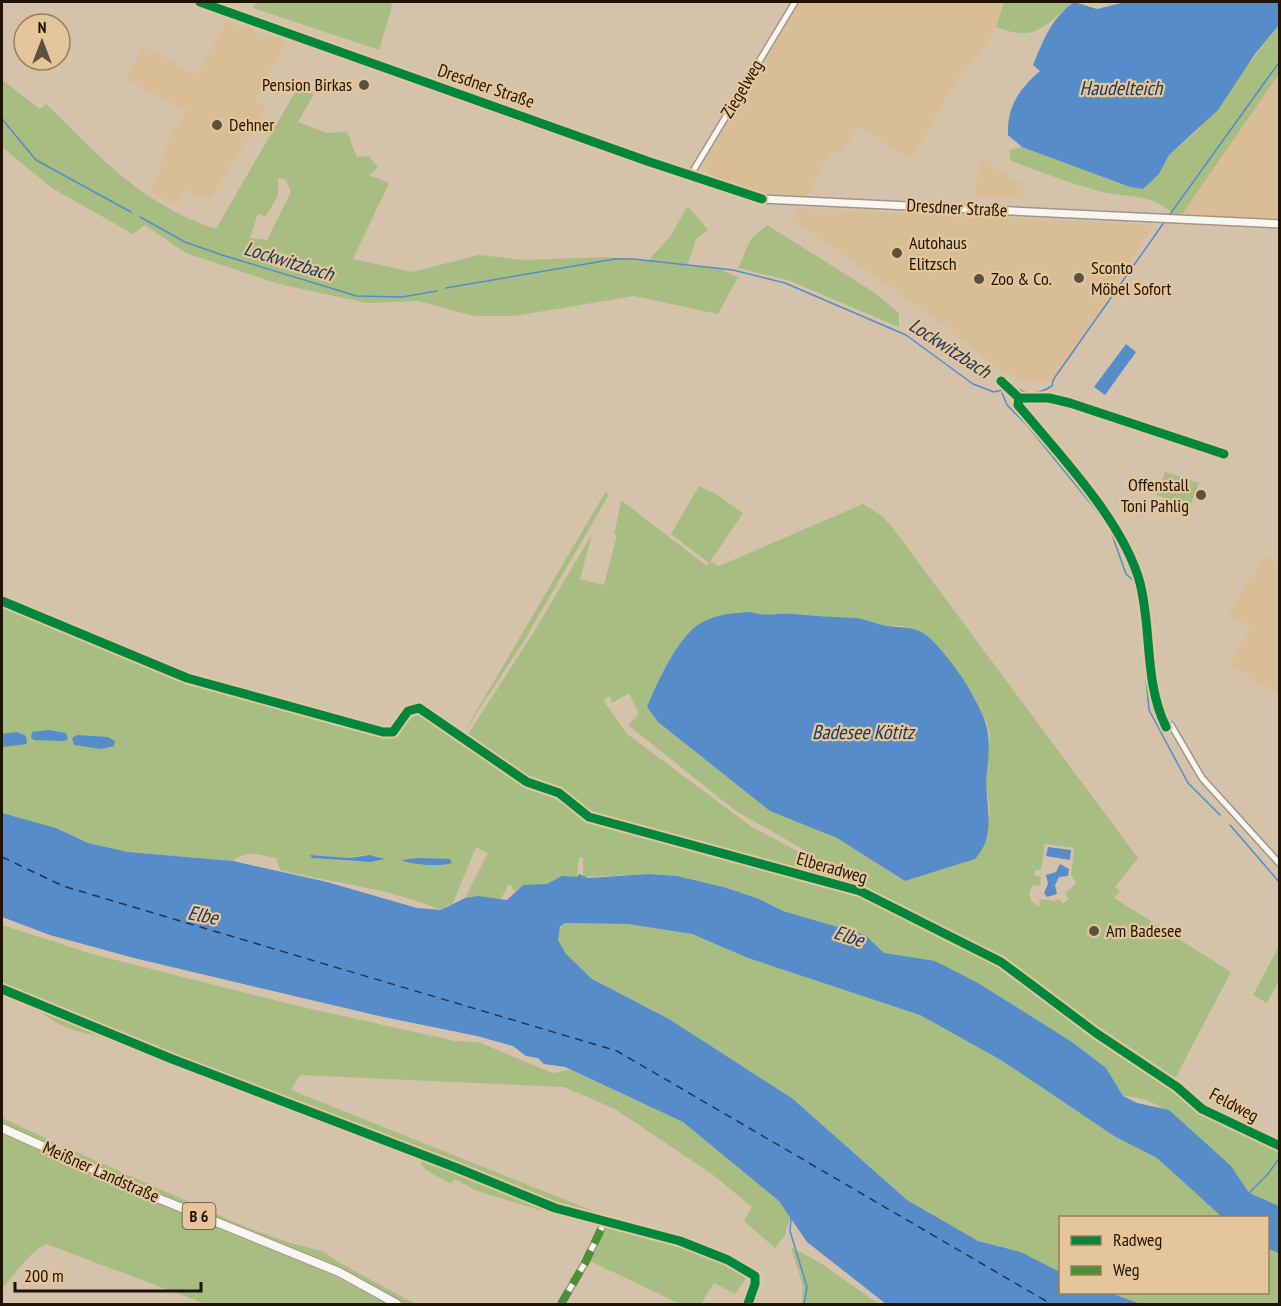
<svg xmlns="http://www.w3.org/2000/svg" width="1281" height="1306" viewBox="0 0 1281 1306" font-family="'PT Sans Narrow',sans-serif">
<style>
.built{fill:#d9bd97}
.green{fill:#a7bd82;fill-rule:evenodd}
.water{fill:#558cc9}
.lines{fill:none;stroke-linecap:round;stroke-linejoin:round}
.stream{stroke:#558cc9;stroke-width:1.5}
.ferry{stroke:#183860;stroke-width:1.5;stroke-dasharray:8 6;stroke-linecap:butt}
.minor-casing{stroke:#a39583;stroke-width:8}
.secondary-casing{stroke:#a39583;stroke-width:10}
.primary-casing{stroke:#a39583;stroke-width:10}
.minor{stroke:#f9f6f2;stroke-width:5}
.secondary{stroke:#f9f6f2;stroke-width:7}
.primary{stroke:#f9f6f2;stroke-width:8}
.quiet{stroke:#4a9036;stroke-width:8;stroke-dasharray:15 8;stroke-linecap:butt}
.cycleway-casing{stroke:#e5c59a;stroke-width:13}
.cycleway{stroke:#00873e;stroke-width:9}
.poi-dot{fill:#5e503e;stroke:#e5c59a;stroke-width:2}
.labels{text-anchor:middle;stroke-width:4.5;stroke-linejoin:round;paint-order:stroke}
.shield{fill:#e5c59a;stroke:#5a4831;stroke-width:1.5}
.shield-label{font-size:16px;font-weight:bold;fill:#1f1304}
.poi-label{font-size:18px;fill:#1f1304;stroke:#e5c59a;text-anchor:start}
.street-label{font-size:18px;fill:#1f1304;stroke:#e5c59a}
.water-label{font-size:20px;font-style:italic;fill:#183860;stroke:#e5c59a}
</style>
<rect width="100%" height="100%" fill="#d4c2ab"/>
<!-- built -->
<path class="built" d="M801,2H1004L994,34L955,83L911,159L858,127L843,150L828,154L807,196L763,192L710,176L703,161Z
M226,22L287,41L255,99L267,107L211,198L201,193L198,197L184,189L177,201L169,203L149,189L158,176L167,143L186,110L126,79L142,46L197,75Z
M1279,74V219L1182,214L1255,107Z
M984,159L1014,180L1023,183L1022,198L975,197L979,166Z
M797,208L1154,225L1054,382H1029L1002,372L932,316L791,219Z
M1265,556L1279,565V694L1229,665L1251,628L1228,613Z"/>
<!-- green -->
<path class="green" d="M257,2H390L392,6L379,50L253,8Z
M1004,2H1074C1043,25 1038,43 996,27Z
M1279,25V74L1182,214H1173C1150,191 1123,199 1095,190C1066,182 1038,171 1011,161L1009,150L1022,147L1130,187L1143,189L1159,174L1169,155L1197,131Z
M2,80L40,109L46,104C102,158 139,203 216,229L298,87L314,94L298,122L327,133L347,132L357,157L369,156L378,168L369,175L389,183L353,259L412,272L479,255L525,260L605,257L649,260L671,235L688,206L708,230L696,239L687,266L718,268L738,277L718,314L634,296L514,316H474L418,301L367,303L279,284L186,253L145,225L133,234L52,188L2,147ZM278,178L286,180L291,192L267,240L250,238L258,213L265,217L278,196Z
M767,225L872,291L899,313V327L788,280L738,268L751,239Z
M1165,472L1199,483L1190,506L1156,495Z
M699,486L716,494L743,513L710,562L719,566L863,504L882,516L892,527L1138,858L1115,887L1120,891L1114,898L1231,972L1171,1086L1213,1119L1279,1150V1206C1270,1200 1259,1201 1249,1194C1209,1162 1180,1097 1123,1096L1106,1068L1072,1042L978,983L884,953L865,935L783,911L759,899L727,888L677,876L649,874L583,877V858L579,857L577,877C559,877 560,881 545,885C533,888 524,882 514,892L511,885H508L501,899L465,898L488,853L476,847L453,903L441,910C389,888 334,883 280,870L276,858C261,855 246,849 233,861L128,852L88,843L56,828L2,813V603L193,683L388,734L398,731L409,712L417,709L463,743L528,784L556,794L588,818L789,874L791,871L590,816L555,789L521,776L465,739L535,630L592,534L580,579L604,585L617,535L614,534L621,502L622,501L707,566L709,563L671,534ZM751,612L764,616L789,614L826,619L857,618L888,626H903L926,636L986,720L990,736L986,781L990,813L975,859L905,881L837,838L770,811L658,722L647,707L663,673ZM629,693L639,714L628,725L736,811L813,855L814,860L752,827L627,734L603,700L610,696L612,703ZM1045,844L1074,848L1071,875L1076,883L1065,894L1069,899L1063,904L1059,899L1055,901L1040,899L1039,907L1031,901V897L1029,896L1032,885L1040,886L1041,877L1034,875L1035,870H1041ZM310,855L349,858L362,855L382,857C359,866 335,859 312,858Z
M606,491L608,496L524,641L463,734Z
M565,923L628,924L692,934L748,958L920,1015L1001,1060L1114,1136L1157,1158L1222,1217L1060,1218V1272L1021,1252L978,1241L907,1200L793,1099L669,1019L592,979L566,954L558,940V932Z
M2,925L92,954L298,1006L455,1041L478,1042L553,1073L570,1070L683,1122L779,1201L790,1217L785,1235L775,1248L744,1221L752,1207L712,1174L615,1109L564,1087L300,1075L291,1090L603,1215L601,1218C535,1200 473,1170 409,1145C273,1093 137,1041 2,986Z
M1279,946V981L1267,1003L1253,995Z
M36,1007L105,1036C84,1036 49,1023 36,1007Z
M2,1118L58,1144L54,1148L2,1124Z
M2,1132L195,1218L305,1262L390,1304H206L46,1244C32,1249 14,1276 2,1288Z
M63,1146L243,1226L287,1242L322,1251L340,1263L415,1304H402L330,1264L238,1228L63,1152Z
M422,1156L548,1209L539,1210L475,1190L455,1179L451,1184L426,1170L421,1164Z
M606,1225C654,1237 707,1248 748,1275L735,1294L714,1283L701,1304H680L588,1260Z
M791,1247L819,1262L879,1304H802L803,1286Z
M1268,1249L1279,1253V1304H1141L1110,1293L1268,1292Z"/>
<!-- water -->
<path class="water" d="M1074,2L1097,9L1125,2H1279V25L1255,54L1218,110L1169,155L1159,174L1143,189L1130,187L1022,147L1008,135C1007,107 1019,89 1040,71L1033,65C1044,39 1051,19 1074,2Z
M1126,344L1136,352L1105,395L1094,387Z
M751,612C766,617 777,613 792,614C813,616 834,617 856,618C866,619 876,624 887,626C900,628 914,626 926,635C938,644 959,672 967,685C987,722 992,728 987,771C983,801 999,833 975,859L905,881L837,838L770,811L658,722L647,707C657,683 678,636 701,623C716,614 734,613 751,612Z
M49,730L66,733L68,739L64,741L34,740L31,737L32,732Z
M17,732L26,736L27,744L2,747V734Z
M77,735L108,737L115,741L114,746L101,749L74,745L72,738Z
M2,813L56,828L88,843L128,852L233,861L327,882L417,908L441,910L465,898L478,896L507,900L523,885L547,884L562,876L577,877L579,874L588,878L649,874L677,876L727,888L759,899L783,911L865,935L884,953L935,961L978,983L1072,1042L1106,1068L1123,1096L1137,1103L1169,1110L1231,1166L1249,1193L1279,1206V1253L1268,1249V1218L1222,1217L1157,1158L1114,1136L1001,1060L920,1015L748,958L692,934L628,924L565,923L560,927L558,940L566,954L592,979L669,1019L793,1099L907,1200L978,1241L1021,1252L1060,1272V1292L1110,1293L1141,1304H886L807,1242L779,1201L683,1122L565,1067L544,1064L538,1058L526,1056L513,1046L477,1036L379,1016L134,958L50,935L2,917Z
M1048,847L1071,850L1070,860L1046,856Z
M310,855L349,858L370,855L385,859L370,862L312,858Z
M418,858L450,859L452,863C443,867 411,865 402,860Z
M1060,864L1069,869L1068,876L1059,877L1055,885L1057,894L1047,897L1044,893L1048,884L1046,875L1056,872Z"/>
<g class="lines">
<!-- stream -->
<path class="stream" d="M2,119L36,160L131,212
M140,217L185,242L222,255L357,296L402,297L437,291
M1168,217L1280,61
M446,288L615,259H633L733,270L785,283L906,335L973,384L994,392L1014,387C1029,396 1037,395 1052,386L1053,380L1165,221
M1002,393L1007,405L1027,425L1109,526L1126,574L1134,581L1139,598L1149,710L1188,783L1220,815
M1230,825L1280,883
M1249,1193L1268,1174L1280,1157
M791,1218L790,1231L807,1287L804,1304"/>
<!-- ferry -->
<path class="ferry" d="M2,857L63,886L617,1051L1051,1304"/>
<!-- minor casing -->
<g class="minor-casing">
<path id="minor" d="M690,176L795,2
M1171,725L1202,778L1280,864
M1177,1087L1218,1119L1280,1146
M561,1304L585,1263L605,1221
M748,1304L755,1284V1276"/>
</g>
<!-- secondary casing -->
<g class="secondary-casing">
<path id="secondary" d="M200,2L647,161L762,199L1280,224"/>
</g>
<!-- primary casing -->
<g class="primary-casing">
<path id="primary" d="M2,1128L160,1199L339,1272L397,1304"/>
</g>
<!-- minor -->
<use href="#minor" class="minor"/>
<!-- secondary -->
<use href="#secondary" class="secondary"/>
<!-- primary -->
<use href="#primary" class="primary"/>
<!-- quiet -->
<path class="quiet" d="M561,1304L585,1263L605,1221"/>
<!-- cycleway casing -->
<g class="cycleway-casing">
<path id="cycleway" d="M200,2L647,161L762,199
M1001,381L1019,398L1018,405C1058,453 1124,522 1140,583C1152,630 1144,682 1166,727
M1019,398H1049L1070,403L1224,454
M2,601L187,678L383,732H393L408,711L419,708L527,782L559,793L589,817L860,891L1001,962L1096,1033L1177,1087L1202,1109L1280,1146
M2,989L172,1059L457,1168L555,1208L680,1241L728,1260L755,1276V1284L748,1304"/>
</g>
<!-- cycleway -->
<use href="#cycleway" class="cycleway"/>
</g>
<!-- markers -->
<g class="poi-dot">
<circle cx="364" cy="85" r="6"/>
<circle cx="217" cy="125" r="6"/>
<circle cx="897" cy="253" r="6"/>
<circle cx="1079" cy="278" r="6"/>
<circle cx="979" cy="279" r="6"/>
<circle cx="1201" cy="495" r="6"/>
<circle cx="1094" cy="931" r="6"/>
</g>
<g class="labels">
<!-- shield labels -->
<rect class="shield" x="182.5" y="1203" width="33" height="26" rx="4.5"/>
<g class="shield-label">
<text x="199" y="1222">B 6</text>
</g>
<!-- poi labels -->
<g class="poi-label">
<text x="352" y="91" text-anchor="end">Pension Birkas</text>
<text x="229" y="131">Dehner</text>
<text x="909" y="249">Autohaus<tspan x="909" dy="21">Elitzsch</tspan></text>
<text x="1091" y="274">Sconto<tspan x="1091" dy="21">Möbel Sofort</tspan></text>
<text x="991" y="285">Zoo &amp; Co.</text>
<text x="1189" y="491" text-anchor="end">Offenstall<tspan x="1189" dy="21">Toni Pahlig</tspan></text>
<text x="1106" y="937">Am Badesee</text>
</g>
<!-- street labels -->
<g class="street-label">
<text transform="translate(486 86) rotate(19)" y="6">Dresdner Straße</text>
<text transform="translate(742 89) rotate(-59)" y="6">Ziegelweg</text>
<text transform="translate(957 208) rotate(3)" y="6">Dresdner Straße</text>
<text transform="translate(832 868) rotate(16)" y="6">Elberadweg</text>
<text transform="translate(1234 1105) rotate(28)" y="6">Feldweg</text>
<text transform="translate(101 1172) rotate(24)" y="6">Meißner Landstraße</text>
</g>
<!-- water labels -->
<g class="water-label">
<text x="1121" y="95">Haudelteich</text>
<text transform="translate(289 261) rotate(17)" y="7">Lockwitzbach</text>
<text transform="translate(950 348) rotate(33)" y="7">Lockwitzbach</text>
<text x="863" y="739">Badesee Kötitz</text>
<text transform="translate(203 915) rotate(11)" y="7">Elbe</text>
<text transform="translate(849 936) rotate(18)" y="7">Elbe</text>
</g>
</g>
<!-- border -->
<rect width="1281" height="1306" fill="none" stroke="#1f1304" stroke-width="6"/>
<!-- legend -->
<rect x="1059" y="1216" width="210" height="78" fill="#e5c59a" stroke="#967e5e" stroke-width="1.5"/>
<rect x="1071" y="1236" width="30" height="9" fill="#00873e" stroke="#967e5e" stroke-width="1.5"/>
<text x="1113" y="1246" font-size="18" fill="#1f1304">Radweg</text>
<rect x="1071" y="1266" width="30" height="9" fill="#4a9036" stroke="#967e5e" stroke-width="1.5"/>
<text x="1113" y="1276" font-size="18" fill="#1f1304">Weg</text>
<!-- north arrow -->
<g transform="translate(42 42)"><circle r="28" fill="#e5c59a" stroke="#967e5e" stroke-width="1.5"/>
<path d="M0-4.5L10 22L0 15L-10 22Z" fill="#5e503e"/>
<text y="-9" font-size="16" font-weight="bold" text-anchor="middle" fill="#1f1304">N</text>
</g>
<!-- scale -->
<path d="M15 1282v9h186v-9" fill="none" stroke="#1f1304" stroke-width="3"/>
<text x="24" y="1282" font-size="18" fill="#1f1304" stroke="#e5c59a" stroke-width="4.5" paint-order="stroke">200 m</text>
</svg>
